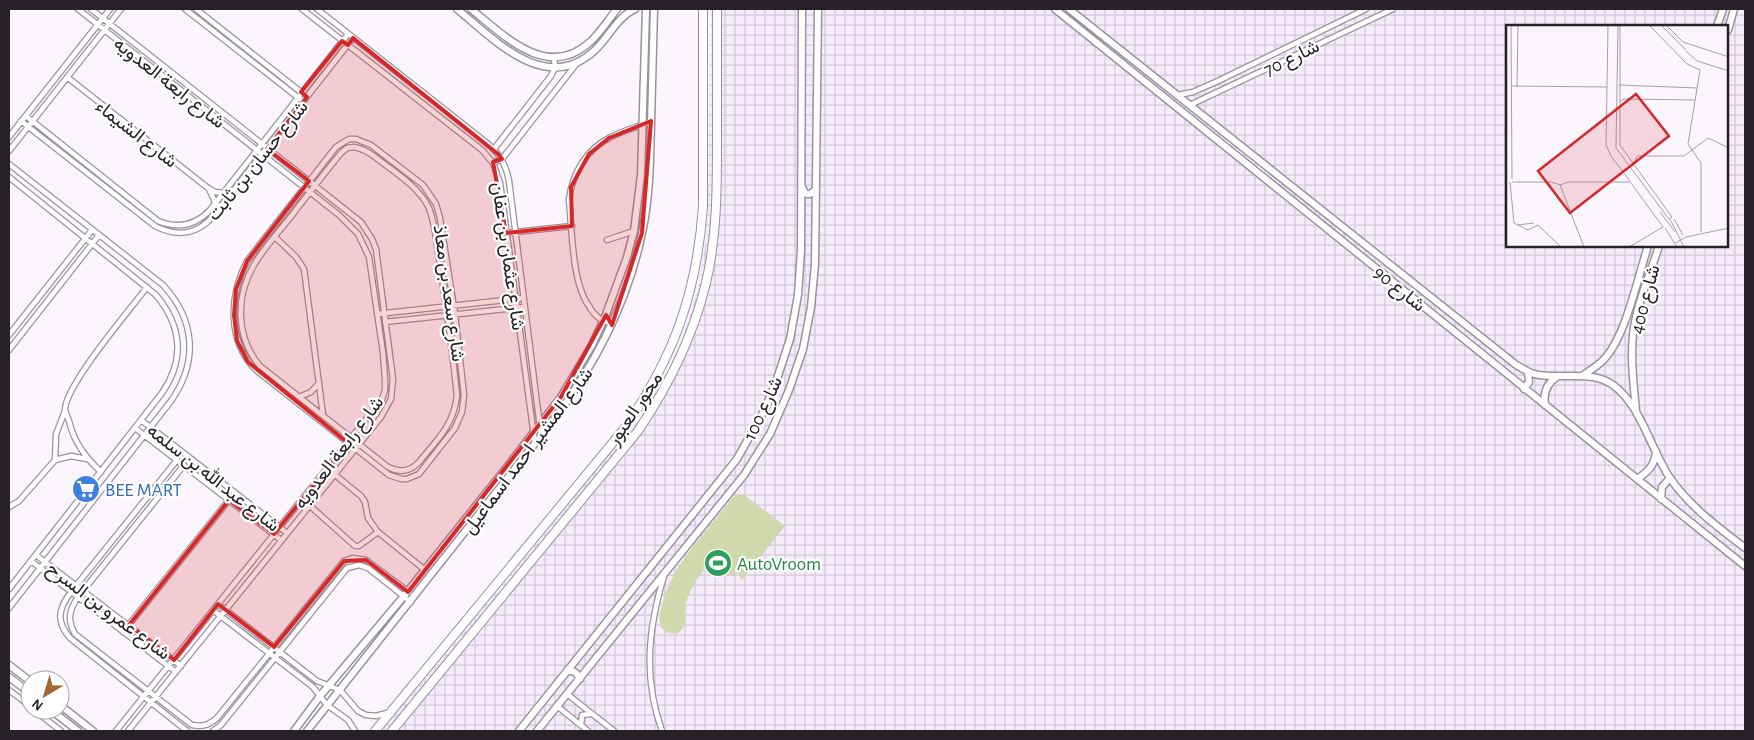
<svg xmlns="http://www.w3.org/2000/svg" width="1754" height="740" viewBox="0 0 1754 740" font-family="'Alegreya Sans',Vazirmatn,sans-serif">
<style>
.industrial{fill:url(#industrial-grid);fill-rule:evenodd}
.park{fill:#cfd9ac}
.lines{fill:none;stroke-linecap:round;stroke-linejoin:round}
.street-casing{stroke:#9b92a0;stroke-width:7}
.secondary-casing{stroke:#9b92a0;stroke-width:9}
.highway-casing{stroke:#9b92a0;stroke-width:10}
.street{stroke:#fff;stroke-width:4.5}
.secondary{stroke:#fff;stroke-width:6}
.highway{stroke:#fff;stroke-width:8}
.marked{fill:#d62828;fill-opacity:0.2;stroke:#d62828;stroke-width:4;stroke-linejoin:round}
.labels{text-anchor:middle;stroke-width:4.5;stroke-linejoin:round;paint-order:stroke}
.street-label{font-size:19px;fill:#252126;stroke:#fff}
.shop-label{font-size:19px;fill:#366cbe;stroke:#fff;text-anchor:start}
.leisure-label{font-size:19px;fill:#27864d;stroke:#fff;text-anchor:start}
.inset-road{fill:none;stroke:#a5a0a8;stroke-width:1}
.view{fill:#d62828;fill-opacity:0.15;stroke:#d62828;stroke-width:2.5}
.inset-edge{fill:none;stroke:#252126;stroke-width:2.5}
</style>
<defs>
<pattern id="industrial-grid" width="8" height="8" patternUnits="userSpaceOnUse" patternTransform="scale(1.25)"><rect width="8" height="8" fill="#f6ebfc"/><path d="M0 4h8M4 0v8" fill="none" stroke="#d3c9d8"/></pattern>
</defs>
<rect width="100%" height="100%" fill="#fbf5fe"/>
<!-- industrial -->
<path class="industrial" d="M711,9H1745V731H382L643,414L658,388L679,348L697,292L707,234ZM1508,26H1728V246H1508Z"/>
<!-- park -->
<path class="park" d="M738,494L744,495L785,526L742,580L738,573L719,578L718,575L716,576L711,567L708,566C698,576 691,587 687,600C683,613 690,624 678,633C671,634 661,632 660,623C657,612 670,581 676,571C691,547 715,521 733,497Z"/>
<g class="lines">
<!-- street casing -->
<g class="street-casing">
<path id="street" d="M78,9L339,215L358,234L369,257L383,353L385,380V390L382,399L376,407L116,731
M91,9L361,222L372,239L376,249L393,379L391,399L381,417L128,731
M185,9L300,99
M196,9L302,93
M302,9L482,150L493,163L500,183L535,444
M317,9L487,143C500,154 506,165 509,181L541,435
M67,77L208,188L215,192L224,193
M1178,95L1193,92L1218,81L1366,9
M1190,105L1393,9
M26,116L158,221C178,229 195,226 210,210L348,34
M21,121L155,226C178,238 199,234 215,214L353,38
M9,137L110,9
M349,139H356L371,145L423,185L436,204L440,218L455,314L464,395L462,412L455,428L419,474L407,479H401L389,475L256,370C227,341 229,296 247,261L336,147Z
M354,147C367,149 377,159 387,166C402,177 419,189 428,206C435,221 436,241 439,258C446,304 452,349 457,395C454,425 437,440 419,462C410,472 400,473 388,467L260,366C236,338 235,297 254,265C263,249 277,234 289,219C306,197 323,175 341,153L347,148Z
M494,149L551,76L555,68L554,57
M9,151L121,9
M493,163L502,159L577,63
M9,164L163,285C196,321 198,362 171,401L9,608
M9,177L156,295C182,326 185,360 162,393L9,589
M209,189L216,204L221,207
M506,233L572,226
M275,237L296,257L304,269L323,415
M607,240L634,231
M377,314L523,298
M385,322L524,307
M612,325C608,320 603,322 599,318C595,315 591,310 589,306C572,283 572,230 569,200C572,174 586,149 611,137C624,130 638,127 651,121
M9,335L92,230
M9,350L99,235
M299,397L311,392L319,383
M141,420L287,533
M135,428L281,540
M55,460L56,434L65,411
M177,460L71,592C58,609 56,622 70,638L187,731
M184,465L78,597C69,610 67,620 75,634L192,725C203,727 209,725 217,718L344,561L352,558L366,560L409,592
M101,472C85,457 74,442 69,421C68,418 66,414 65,410C65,385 130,310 147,287
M334,474L361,496L365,502L368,518L378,532L425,570
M309,505L355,546H359L378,532
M9,507L19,501L55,460L71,456L87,459
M36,555L181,666
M31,561L176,672
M218,604L317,681L340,690L358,711L366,715L376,716L387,713
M214,611L313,687L327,705L348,720L355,731
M123,632L229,500
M9,690L30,706
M567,694L614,731
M557,706L588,731
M34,710L61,731
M581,725L582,715L591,714
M213,731L221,725L347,568L359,565L368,568L411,602
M662,731C643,678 648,629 664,576"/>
</g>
<!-- secondary casing -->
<g class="secondary-casing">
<path id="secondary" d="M457,9C495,40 546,96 595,50C609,37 617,17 635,9
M471,9C505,36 547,81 590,42C601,32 608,20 617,9
M1055,9L1745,566
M1069,9L1515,364C1523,369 1530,374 1539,375C1562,379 1593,370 1613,385C1641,405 1651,450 1670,478C1690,507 1718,527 1745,548
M1717,26L1723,9
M1728,30L1734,9
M802,187L805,193C809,196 812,193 816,189
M1582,376C1590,370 1600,365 1606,357C1626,334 1638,277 1648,246
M1524,389L1529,382L1528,372
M1545,405C1543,393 1547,383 1558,376
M1636,411C1634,386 1630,360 1633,335C1636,305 1650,275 1659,246
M1637,479C1648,472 1655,465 1656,451
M1661,499L1662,487L1670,478
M9,665L30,681
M568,669L576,673L580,679
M9,677L30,693
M60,705L93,731
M51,710L78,731
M294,731L320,696L404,596L507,467L561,397L592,345L605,317L627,257L634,231L641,175L646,9
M307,731L555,418C596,363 628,301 642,233C650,197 650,160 651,123C652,85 653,47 654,9
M519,731L737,459L765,409L776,382L790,339L798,295L801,250L802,9
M537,731L744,475L770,434L789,390L803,349L811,307L815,264L818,9"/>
</g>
<!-- highway casing -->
<g class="highway-casing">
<path id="highway" d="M375,731L624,429C674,357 697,293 703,206V9
M392,731L638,431C669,385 693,337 706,283C717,236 717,190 717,142C717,98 717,53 717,9"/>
</g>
<!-- street -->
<use href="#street" class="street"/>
<!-- secondary -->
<use href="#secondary" class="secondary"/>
<!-- highway -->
<use href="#highway" class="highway"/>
</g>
<!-- marked area -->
<path class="marked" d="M353,38L498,154L502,159L493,162L506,233L572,226L571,187L589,154L609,138L651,121L642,233L612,325L606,315L561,397L408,592L366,560L344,561L274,647L218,604L174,660L129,625L229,500L274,534L348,443L248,362L237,341L234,315L236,289L247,261L309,181L267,149L307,97L301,92L342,41L348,45Z"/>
<!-- icons -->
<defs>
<g id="supermarket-disc" transform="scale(1.4375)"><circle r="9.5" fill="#3f7fe0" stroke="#fff"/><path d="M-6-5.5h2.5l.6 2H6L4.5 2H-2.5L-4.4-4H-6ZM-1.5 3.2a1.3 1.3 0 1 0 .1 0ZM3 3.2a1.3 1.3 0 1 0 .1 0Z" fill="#fff"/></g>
<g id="stadium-disc" transform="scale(1.4375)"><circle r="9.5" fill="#2e9e5b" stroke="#fff"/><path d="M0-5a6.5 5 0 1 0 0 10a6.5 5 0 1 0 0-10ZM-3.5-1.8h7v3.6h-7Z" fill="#fff"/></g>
</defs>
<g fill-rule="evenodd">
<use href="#supermarket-disc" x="86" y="489"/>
<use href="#stadium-disc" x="718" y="563"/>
</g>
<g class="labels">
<!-- street labels -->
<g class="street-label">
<text transform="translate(1291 57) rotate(-26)" y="7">شارع 70</text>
<text transform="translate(170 82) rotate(38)" y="7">شارع رابعة العدويه</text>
<text transform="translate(137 133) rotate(38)" y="7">شارع الشيماء</text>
<text transform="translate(257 160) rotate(-51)" y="7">شارع حسان بن ثابت</text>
<text transform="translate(509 256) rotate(82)" y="7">شارع عثمان بن عفان</text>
<text transform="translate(1400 288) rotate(39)" y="7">شارع 90</text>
<text transform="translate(450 293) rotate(82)" y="7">شارع سعد بن معاذ</text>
<text transform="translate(1644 299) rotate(-75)" y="7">شارع 400</text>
<text transform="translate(634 408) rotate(-56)" y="7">محور العبور</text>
<text transform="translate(762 408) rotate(-65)" y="7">شارع 100</text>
<text transform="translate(527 450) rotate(-53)" y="7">شارع المشير احمد اسماعيل</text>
<text transform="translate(338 452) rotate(-53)" y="7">شارع رابعة العدويه</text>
<text transform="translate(214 477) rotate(38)" y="7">شارع عبد الله بن سلمه</text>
<text transform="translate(109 610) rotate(37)" y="7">شارع عمرو بن السرح</text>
</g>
<!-- shop labels -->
<g class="shop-label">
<text x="105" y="496">BEE MART</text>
</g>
<!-- leisure labels -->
<g class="leisure-label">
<text x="737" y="570">AutoVroom</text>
</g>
</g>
<!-- overview -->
<g transform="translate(1506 25)">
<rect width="222" height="222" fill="#fbf5fe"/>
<path class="inset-road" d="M5,0L6,154M102,0L100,120L105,131L124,156M112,0L110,123L166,198L178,222M143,0L181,39L194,45L182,119L195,138V207M155,0L180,25M160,0L177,17L223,32M180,26L191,36L223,46M114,34V120L166,192L164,194M114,34V0M113,60L191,63M6,61L101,62M11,62L12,0M114,77L118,74L189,75M127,141L131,131H178L202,113L223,123M4,157L8,198L22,205L32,200L55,222M6,157H45L55,160L62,157H125M125,158L157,202M54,160L78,222M154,187L169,207M168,194L177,210M12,200L28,198M159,203L171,222M169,218L180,212L223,203M123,222L157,202"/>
<path class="view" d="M130,69L163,111L64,188L32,146Z"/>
<rect width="222" height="222" class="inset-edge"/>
</g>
<!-- border -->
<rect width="1754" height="740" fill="none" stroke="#252126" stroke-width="20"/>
<!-- north arrow -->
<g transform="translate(45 695) rotate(218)"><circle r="24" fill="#ffffff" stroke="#a8a6a8"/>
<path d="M0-4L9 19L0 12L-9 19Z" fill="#a5652e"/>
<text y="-8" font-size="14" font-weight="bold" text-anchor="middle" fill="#252126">N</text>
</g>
</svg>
